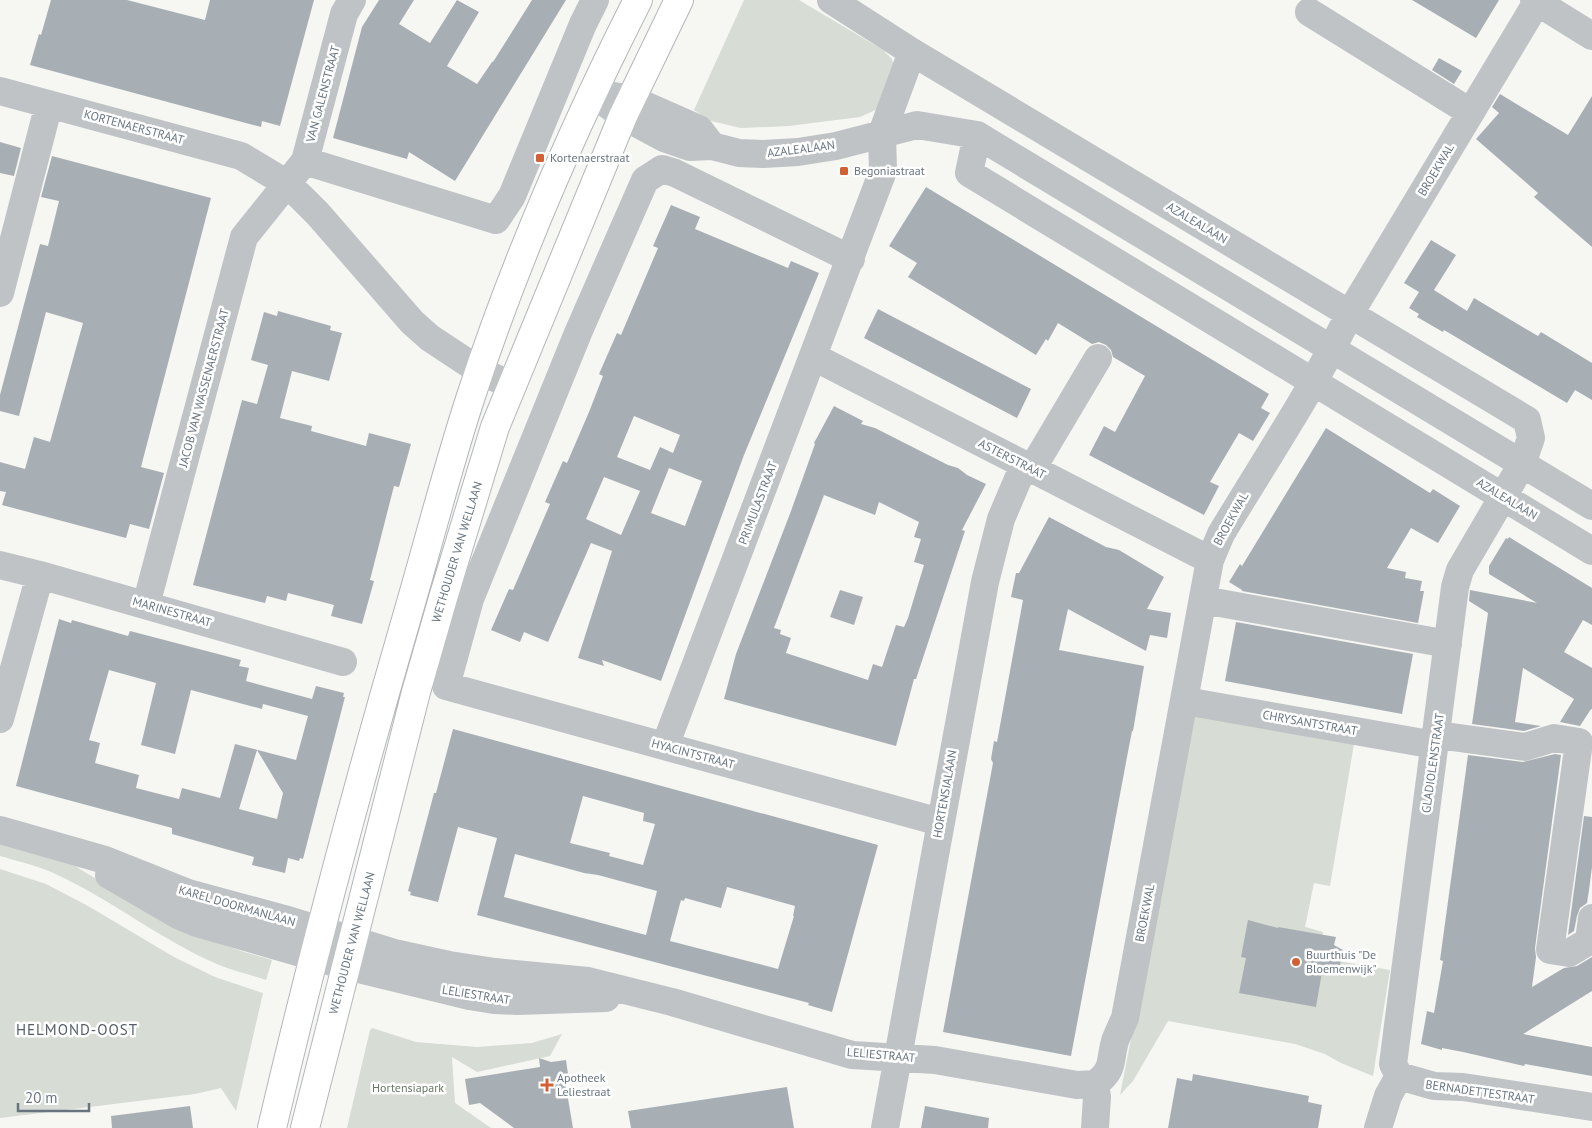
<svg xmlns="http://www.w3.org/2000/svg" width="1592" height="1128" viewBox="0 0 1592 1128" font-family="'PT Sans',sans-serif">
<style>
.green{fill:#d7dcd4}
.building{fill:#a8afb4;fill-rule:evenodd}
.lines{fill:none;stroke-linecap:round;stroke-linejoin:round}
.major-casing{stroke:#b3b7ba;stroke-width:30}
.minor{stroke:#bfc3c6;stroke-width:28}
.major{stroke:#fff;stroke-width:28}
.poi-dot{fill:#d26036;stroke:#fff;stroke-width:2}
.labels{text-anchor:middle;stroke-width:5;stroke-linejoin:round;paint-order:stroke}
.street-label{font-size:12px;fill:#687581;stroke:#fff}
.poi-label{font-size:12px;fill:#687581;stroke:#fff;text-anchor:start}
.park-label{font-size:12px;fill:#697966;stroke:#fff}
.quarter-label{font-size:15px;letter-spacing:1px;fill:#555e67;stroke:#fff}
</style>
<rect width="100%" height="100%" fill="#f6f6f3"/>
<!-- green -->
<path class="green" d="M744,0H799L883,50L892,59L894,67L882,107L860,117L789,126L741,128L711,121L694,110Z
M1196,706L1354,744L1330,886L1314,883L1305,927L1323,932L1320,946L1327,959L1390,970L1373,1076L1341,1063L1325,1054L1295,1044L1168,1021L1133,1081L1120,1095Z
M0,843L75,866L149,911L188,932L241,951L272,960L266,980C251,975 234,971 219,965C160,940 110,898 51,872C35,865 17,861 0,856Z
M0,869L46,884L88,906L174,957L215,977L263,993L236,1111L221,1088L195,1094L0,1118Z
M372,1028L416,1042L477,1047L532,1043L562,1034L550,1056L477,1072L452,1057L455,1103L491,1128H347L370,1030Z"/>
<!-- building -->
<path class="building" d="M51,0H127L205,20L210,0H314L280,126L262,121L261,127L30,65L39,34L41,35Z
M379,0H414L399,24L430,43L457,0L479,12L447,66L477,84L492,62H493L532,0H566L455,181L409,152L407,159L333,138L362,27Z
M1412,0H1499L1476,38Z
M1439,58L1462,71L1454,84L1432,70Z
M1500,94L1568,135L1592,96V247L1534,197L1538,193L1476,139L1499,113L1492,107Z
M0,142L21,148L14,176L0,173Z
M52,156L211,198L141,467L164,473L149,529L130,524L126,538L2,505L6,492L0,491V462L25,469L34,437L50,442L83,323L46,312L19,416L0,411V395L40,244L48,246L59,201L41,197Z
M926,187L1269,394L1261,408L1270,413L1253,441L1239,433L1210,482L1219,486L1204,515L1089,455L1104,426L1115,432L1145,376L1113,357L1111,350L1106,345L1099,342L1092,344L1058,323L1048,341L1046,339L1036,355L908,277L917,263L889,246Z
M671,205L700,217L695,229L788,268L791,261L819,273L744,455L661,681L602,660L604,666L578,658L612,551L591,543L548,642L524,632L520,642L491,630L509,589L513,590L550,504L545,502L563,461L567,463L589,412L603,376L599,374L617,333L621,335L658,248L653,246ZM634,416L680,435L673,453L660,447L650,470L617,457ZM669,468L702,481L685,526L651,513ZM604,477L640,491L621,535L586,519Z
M1431,240L1456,255L1434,290L1467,311L1474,298L1538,336L1541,332L1592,363V400L1575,390L1567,403L1444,330L1443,332L1417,317L1419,314L1409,308L1419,292L1404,283Z
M878,309L1031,389L1017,418L864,338Z
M278,311L331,326L330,330L342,333L329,381L292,371L280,418L312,426L311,431L366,446L369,433L411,444L399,487L394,486L370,580L374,581L362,624L331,616L334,605L288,593L286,601L267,596L265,603L193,585L242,400L257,404L268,365L251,360L264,312L277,316Z
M834,406L863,421L861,424L875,428L948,465L958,468L967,475L986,484L962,530L965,531L916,679H914L896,746L724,699L736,654L791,511L815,444L814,443ZM824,495L875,515L879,502L919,522L914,537L921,539L914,562L924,565L908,618L904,627L896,625L882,667L873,664L868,680L786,653L791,638L780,634L781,630L774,628Z
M1326,428L1430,493L1433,489L1460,506L1438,543L1411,528L1387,568L1406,572L1405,578L1422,581L1420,591H1424L1418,623L1242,591V590L1229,582L1240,564L1242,566Z
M1049,517L1106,547L1119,550L1164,577L1147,609L1171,613L1167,638L1150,635L1146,651L1068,609L1059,650L1144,666L1133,731H1132L1127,757L1071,1056L943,1032L993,763L991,759L994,741L997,742L1023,600L1011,597L1016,573H1019Z
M1509,537L1592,588V625L1583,620L1564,652L1592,668V709H1591L1580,726L1560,722L1574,699L1523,668L1515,722L1541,726L1524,731L1472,724L1488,613L1469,601L1470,590L1537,603L1489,574V566L1506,538L1508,539Z
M840,590L863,597L854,625L830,617Z
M59,619L71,623L72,620L128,636L130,631L241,660L239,666L249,668L246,681L312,699L316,686L344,693L343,697H345L303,859L300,858L299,861L288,858L285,873L252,865L254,857L172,834V828L16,786ZM109,670L156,683L141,745L175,754L191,690L262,709L263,704L308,716L296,760L235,744L220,798L182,788L179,799L136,788L139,775L95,763L100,743L89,740ZM257,750L283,793L277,819L239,809Z
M1236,622L1413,654L1402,714L1225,681Z
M453,729L878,845L832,1012L808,1005L809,1003L477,915L497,838L458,827L438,902L410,895L411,892L408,891L434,793H436ZM583,796L644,813L643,821L655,824L643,865L609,856L610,853L570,843ZM515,854L584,873L598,875L657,891L646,935L504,897ZM727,887L795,906L793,916H794L778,969L670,941L681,900L684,901L685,898L721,908Z
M1555,754L1561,755L1535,948L1536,957L1532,987L1564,968L1577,966L1592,957V991L1523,1034L1592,1047V1076L1525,1064L1524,1066L1463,1052L1442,1048V1050L1421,1044L1427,1011L1434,1013L1443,961L1440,960L1468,755L1523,762Z
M1584,816L1592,817V867L1589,890L1587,903L1580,908L1577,916L1574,931L1568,935Z
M1248,920L1278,928V927L1336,937L1334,945L1343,950L1338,975L1322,972L1316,1007L1239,993L1246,958L1241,957Z
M539,1058L551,1062L566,1060L569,1081H565L573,1128H514L480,1103L469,1105L465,1079L540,1067Z
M1193,1074L1309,1096L1308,1102L1322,1105L1318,1128H1168L1177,1078L1192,1081Z
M787,1087L794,1128H631L628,1111Z
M190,1106L193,1128H112L111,1116Z
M925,1106L989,1118L988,1128H921Z"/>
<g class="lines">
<!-- major casing -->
<g class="major-casing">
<path id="major" d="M272,1128C312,957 357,788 406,620C428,545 447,469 471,396C516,259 573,128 638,0
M305,1128L416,692L443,598L495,427L623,116L679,0"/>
</g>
<!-- minor -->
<path class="minor" d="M831,0L912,52L1527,420L1531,438L1522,464L1460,570L1455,587L1393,1064L1399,1076
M1534,0L1592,36
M1309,12L1470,112
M0,91L241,156L286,183L301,197L318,214L412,322L430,338L480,371L511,385
M592,93L623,116L664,138L690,147L712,146L739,153L763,154L798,152L836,146L917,125L977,135L1592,506
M608,95L631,99L699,129L712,146
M977,135L969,173L1592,551
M305,161L496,220L512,196L583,24L595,0
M851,259L675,173L662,169L645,180L578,333L470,599L446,686L940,822
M0,293L49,104
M814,357L1210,560
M1032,469L1098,358
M0,565L40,575L343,662
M1203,600L1448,644
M146,605L244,237L305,161L344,14L352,0
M1185,701L1435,745
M0,719L40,575
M1437,735L1525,747L1554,738L1579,742
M1579,742L1550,950L1569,953L1589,941L1592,918
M665,746L883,171L882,133L912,52
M0,830L105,860L188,893L284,919L394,953L449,965L495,972L588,981L672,1002L852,1055L935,1060L1077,1085L1095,1084
M109,875L178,915L197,923L346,966L469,996L494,1000L517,1001L606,998
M1399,1076L1434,1086L1463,1087L1592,1107
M885,1128L985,582L1001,519L1024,465
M1095,1128L1097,1097L1095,1084C1115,1069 1109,1062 1115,1041C1118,1033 1122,1025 1125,1018L1210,560L1221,534C1264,462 1312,391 1349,315L1537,2
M1378,1128L1388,1096L1399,1076"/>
<!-- major -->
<use href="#major" class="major"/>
</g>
<!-- markers -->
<g class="poi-dot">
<rect x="535" y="153" width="10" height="10" rx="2.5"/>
<rect x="839" y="166" width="10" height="10" rx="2.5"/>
<circle cx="1296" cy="962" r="5"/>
<path d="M544.5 1077.5h5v5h5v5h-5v5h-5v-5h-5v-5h5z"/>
</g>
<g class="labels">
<!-- street labels -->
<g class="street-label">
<text transform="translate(323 94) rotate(-75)" y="4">VAN GALENSTRAAT</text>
<text transform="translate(134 127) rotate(15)" y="4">KORTENAERSTRAAT</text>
<text transform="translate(801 149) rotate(-7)" y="4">AZALEALAAN</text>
<text transform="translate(1436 170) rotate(-59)" y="4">BROEKWAL</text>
<text transform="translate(1197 223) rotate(31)" y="4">AZALEALAAN</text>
<text transform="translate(204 388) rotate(-75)" y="4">JACOB VAN WASSENAERSTRAAT</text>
<text transform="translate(1012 459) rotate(27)" y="4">ASTERSTRAAT</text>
<text transform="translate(1507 499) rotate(31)" y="4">AZALEALAAN</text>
<text transform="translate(758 503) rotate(-69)" y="4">PRIMULASTRAAT</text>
<text transform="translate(1231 519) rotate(-61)" y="4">BROEKWAL</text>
<text transform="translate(457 552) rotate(-73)" y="4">WETHOUDER VAN WELLAAN</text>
<text transform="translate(172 612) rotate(16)" y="4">MARINESTRAAT</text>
<text transform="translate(1310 723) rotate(10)" y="4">CHRYSANTSTRAAT</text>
<text transform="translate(693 754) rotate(15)" y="4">HYACINTSTRAAT</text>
<text transform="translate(1433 763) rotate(-82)" y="4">GLADIOLENSTRAAT</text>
<text transform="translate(945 794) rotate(-80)" y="4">HORTENSIALAAN</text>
<text transform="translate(237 906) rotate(16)" y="4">KAREL DOORMANLAAN</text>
<text transform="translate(1145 913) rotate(-79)" y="4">BROEKWAL</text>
<text transform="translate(352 943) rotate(-75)" y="4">WETHOUDER VAN WELLAAN</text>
<text transform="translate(476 995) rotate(9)" y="4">LELIESTRAAT</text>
<text transform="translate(881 1055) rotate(5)" y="4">LELIESTRAAT</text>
<text transform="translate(1480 1092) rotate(8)" y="4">BERNADETTESTRAAT</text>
</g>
<!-- poi labels -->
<g class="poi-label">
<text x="550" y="162">Kortenaerstraat</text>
<text x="854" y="175">Begoniastraat</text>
<text x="1306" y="959">Buurthuis "De<tspan x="1306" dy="14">Bloemenwijk"</tspan></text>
<text x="557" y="1082">Apotheek<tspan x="557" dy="14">Leliestraat</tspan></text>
</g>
<!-- park labels -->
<g class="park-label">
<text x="408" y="1092">Hortensiapark</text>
</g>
<!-- quarter labels -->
<g class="quarter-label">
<text x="77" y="1035">HELMOND-OOST</text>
</g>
</g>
<!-- scale -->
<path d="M18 1103v8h71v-8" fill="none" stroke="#687581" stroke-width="2.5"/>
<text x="25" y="1103" font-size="15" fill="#687581" stroke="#ffffff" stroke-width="4" paint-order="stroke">20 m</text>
</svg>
